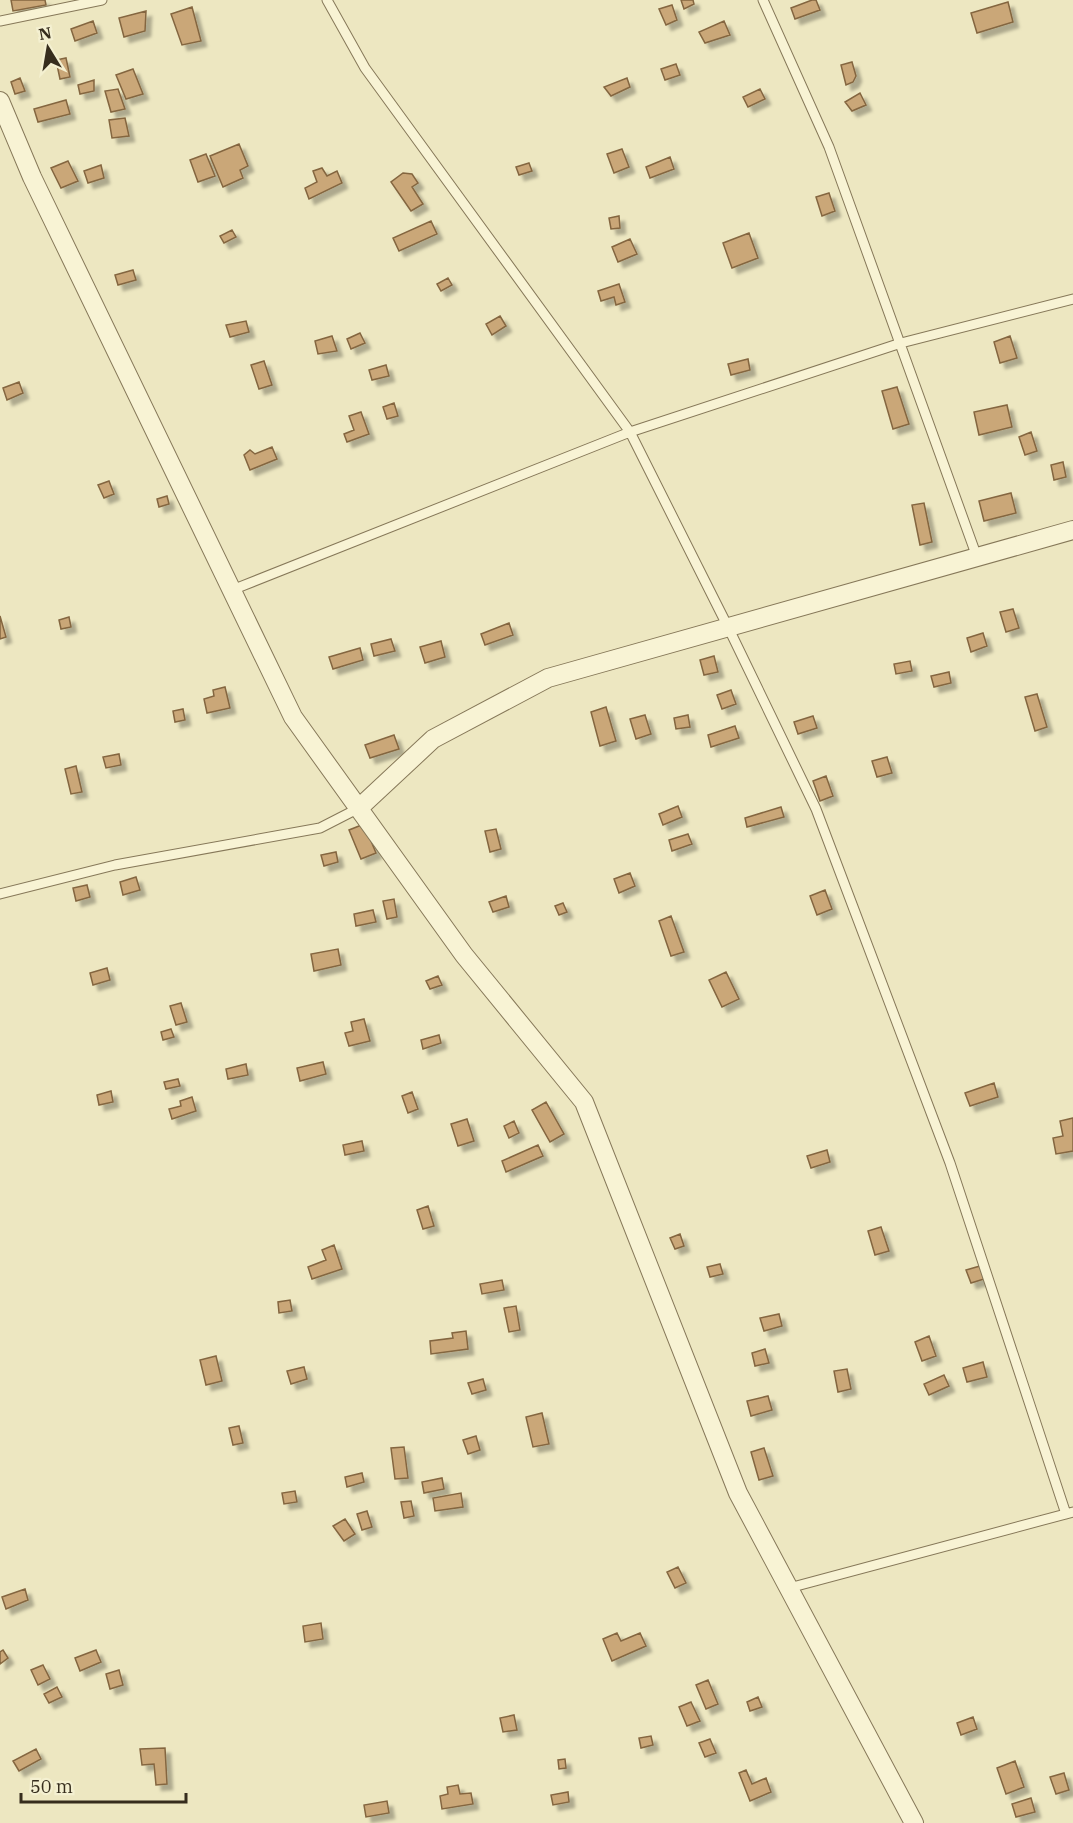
<svg xmlns="http://www.w3.org/2000/svg" width="1073" height="1823" viewBox="0 0 1073 1823" font-family="'IBM Plex Serif',serif">
<style>
.building{fill:#caa778;stroke:#846640;stroke-width:1.5;filter:url(#shadow)}
.lines{fill:none;stroke-linecap:round;stroke-linejoin:round}
.lane-casing{stroke:#867859;stroke-width:11}
.street-casing{stroke:#867859;stroke-width:20}
.lane{stroke:#f8f3d4;stroke-width:9}
.street{stroke:#f8f3d4;stroke-width:18}
</style>
<defs>
<filter id="shadow"><feDropShadow dx="5.5" dy="5.5" stdDeviation="1.5" flood-color="#0004"/></filter>
</defs>
<rect width="100%" height="100%" fill="#ede7c1"/>
<!-- building -->
<path class="building" d="M11,0H45L46,5L13,11Z
M681,0H693L694,4L684,9Z
M812,0H816L820,10L795,19L791,8Z
M1008,2L1013,22L977,33L971,13Z
M672,5L677,20L666,25L659,9Z
M192,7L201,41L182,45L171,14Z
M146,11L145,31L124,37L119,18Z
M93,21L97,33L75,41L71,29Z
M724,21L730,35L705,43L699,32Z
M66,58L70,77L60,79L56,60Z
M852,62L856,76L853,82L846,85L841,65Z
M676,64L680,75L665,80L661,69Z
M133,69L143,94L126,99L116,75Z
M20,78L25,91L15,94L11,82Z
M627,78L630,87L611,96L604,87Z
M94,80V91L80,94L78,85Z
M118,89L125,109L111,112L105,91Z
M760,89L765,99L748,107L743,97Z
M860,93L866,105L852,111L845,102Z
M66,100L70,114L38,122L34,109Z
M125,118L129,136L112,138L109,120Z
M239,144L248,166L240,170L243,178L223,187L210,156Z
M622,149L629,167L614,173L607,154Z
M206,154L215,176L198,182L190,160Z
M670,157L674,169L650,178L646,167Z
M68,161L78,181L61,188L51,168Z
M529,163L532,171L519,175L516,167Z
M101,165L104,178L88,183L84,171Z
M322,168L327,176L337,171L342,183L309,199L305,188L317,182L313,171Z
M403,173L412,174L418,183L412,187L423,204L411,211L391,182Z
M829,193L835,211L822,216L816,197Z
M619,216L620,228L611,229L609,218Z
M431,221L437,234L399,251L393,238Z
M232,230L236,237L224,243L220,236Z
M749,233L758,258L732,268L723,243Z
M630,239L637,254L618,262L612,247Z
M133,270L136,280L118,285L115,275Z
M448,278L452,285L441,291L437,284Z
M619,284L625,302L616,305L614,297L601,301L598,291Z
M500,316L506,326L492,335L486,324Z
M246,321L249,332L230,337L226,325Z
M360,333L365,343L351,349L347,339Z
M332,336L337,351L318,354L315,341Z
M1010,336L1017,358L1000,363L994,342Z
M748,359L750,370L731,375L728,364Z
M264,361L272,385L259,389L251,365Z
M386,365L389,376L372,380L369,370Z
M19,382L23,393L7,400L3,388Z
M897,387L909,424L893,429L882,391Z
M394,403L398,416L387,419L383,407Z
M1007,405L1012,427L979,435L974,412Z
M361,412L369,434L347,442L344,434L354,430L349,416Z
M1031,432L1037,451L1025,455L1019,437Z
M272,447L277,459L250,470L244,455L250,450L255,454Z
M1063,462L1066,477L1054,480L1051,465Z
M109,481L114,494L104,498L98,485Z
M1011,493L1016,513L984,521L979,501Z
M167,496L169,504L159,507L157,499Z
M924,503L932,542L920,545L912,505Z
M1013,609L1019,628L1006,632L1000,612Z
M0,616L6,637L0,639Z
M69,617L71,627L61,629L59,620Z
M509,623L513,635L485,645L481,634Z
M983,633L987,646L971,652L967,638Z
M391,639L395,651L374,656L371,644Z
M441,641L445,657L425,663L420,647Z
M360,648L363,660L333,669L329,657Z
M714,656L718,672L704,675L700,660Z
M910,661L912,671L896,674L894,664Z
M949,672L951,683L934,687L931,676Z
M225,687L230,708L207,713L204,699L214,696L213,690Z
M731,690L736,704L722,709L717,695Z
M1037,694L1047,727L1035,731L1025,697Z
M606,707L616,741L600,746L591,712Z
M183,709L185,720L175,722L173,711Z
M645,715L651,734L636,739L630,719Z
M688,715L690,727L676,729L674,718Z
M813,716L817,728L798,734L794,722Z
M735,726L739,738L711,747L708,735Z
M394,735L399,749L370,758L365,745Z
M119,754L121,765L106,768L103,757Z
M887,757L892,773L877,777L872,761Z
M76,766L82,792L71,794L65,769Z
M826,776L833,796L820,801L813,781Z
M678,806L682,817L663,825L659,814Z
M781,807L784,817L747,827L745,818Z
M364,824L376,853L361,859L349,830Z
M496,829L501,849L490,852L485,831Z
M688,834L692,844L672,851L669,840Z
M336,852L338,862L324,866L321,855Z
M630,873L635,886L619,893L614,879Z
M136,877L140,890L123,895L120,882Z
M87,885L90,897L76,901L73,888Z
M825,890L832,909L817,915L810,896Z
M506,896L509,907L493,912L489,902Z
M394,899L397,917L387,919L383,901Z
M563,903L567,912L559,915L555,906Z
M373,910L376,922L356,926L354,914Z
M671,916L684,952L671,956L659,921Z
M338,949L341,965L314,971L311,954Z
M107,968L110,980L93,985L90,973Z
M726,972L739,999L722,1007L709,980Z
M438,976L442,985L430,989L426,981Z
M181,1003L187,1022L176,1025L170,1006Z
M364,1019L370,1041L349,1046L345,1033L353,1031L351,1022Z
M171,1029L174,1037L163,1040L161,1032Z
M439,1035L441,1043L423,1049L421,1040Z
M323,1062L326,1074L300,1081L297,1068Z
M246,1064L248,1075L228,1079L226,1069Z
M178,1079L180,1086L166,1089L164,1082Z
M994,1083L998,1097L970,1106L965,1093Z
M111,1091L113,1102L99,1105L97,1095Z
M412,1092L418,1109L408,1113L402,1096Z
M192,1097L196,1111L172,1119L169,1109L181,1106L180,1101Z
M546,1102L564,1134L550,1142L532,1110Z
M1073,1118V1151L1056,1154L1053,1138L1063,1136L1060,1121Z
M467,1119L474,1141L458,1146L451,1124Z
M514,1121L519,1133L509,1138L504,1126Z
M362,1141L364,1151L345,1155L343,1145Z
M538,1145L543,1156L506,1172L502,1161Z
M827,1150L830,1162L811,1168L807,1156Z
M428,1206L434,1226L423,1229L417,1210Z
M881,1227L889,1251L875,1255L868,1231Z
M680,1234L684,1246L675,1249L670,1238Z
M334,1245L342,1269L312,1279L308,1267L326,1260L322,1250Z
M720,1264L723,1274L710,1277L707,1267Z
M980,1266L984,1279L971,1283L966,1270Z
M502,1280L504,1290L482,1294L480,1284Z
M290,1300L292,1311L279,1313L278,1302Z
M516,1306L520,1330L509,1332L504,1308Z
M779,1314L782,1326L764,1331L760,1318Z
M466,1331L468,1349L431,1354L430,1341L453,1338L452,1333Z
M929,1336L936,1356L922,1361L915,1342Z
M765,1349L769,1363L755,1366L752,1353Z
M216,1356L222,1381L206,1385L200,1360Z
M983,1362L987,1377L967,1382L963,1368Z
M304,1367L307,1379L291,1384L287,1371Z
M847,1369L851,1389L838,1392L834,1371Z
M944,1375L949,1386L929,1395L924,1384Z
M483,1379L486,1390L472,1394L468,1383Z
M768,1396L772,1410L751,1416L747,1401Z
M542,1413L549,1444L533,1447L526,1417Z
M239,1426L243,1443L233,1445L229,1428Z
M476,1436L480,1450L468,1454L463,1440Z
M404,1447L408,1478L395,1479L391,1448Z
M764,1448L773,1476L759,1480L751,1452Z
M362,1473L364,1482L347,1487L345,1477Z
M442,1478L444,1489L424,1493L422,1482Z
M295,1491L297,1502L284,1504L282,1493Z
M461,1493L463,1507L435,1511L433,1498Z
M411,1501L414,1516L404,1518L401,1502Z
M367,1511L372,1527L362,1530L357,1514Z
M345,1519L355,1534L344,1541L333,1526Z
M678,1567L686,1583L675,1588L667,1572Z
M25,1589L28,1600L6,1609L2,1597Z
M321,1623L323,1639L305,1642L303,1626Z
M617,1633L621,1641L640,1633L646,1646L612,1661L603,1639Z
M3,1650L8,1658L0,1664V1652Z
M96,1650L101,1662L80,1671L75,1658Z
M43,1665L50,1679L38,1685L31,1670Z
M119,1670L123,1685L110,1689L106,1674Z
M708,1680L718,1704L706,1709L696,1685Z
M57,1687L62,1697L49,1703L44,1694Z
M758,1697L762,1707L750,1711L747,1702Z
M691,1702L700,1721L687,1726L679,1707Z
M514,1715L517,1730L503,1732L500,1718Z
M973,1717L977,1729L961,1735L957,1723Z
M651,1736L653,1745L641,1748L639,1738Z
M710,1739L716,1753L705,1757L699,1743Z
M165,1748L167,1784L156,1785L154,1764L142,1765L140,1749Z
M36,1749L41,1759L19,1771L13,1761Z
M565,1759L566,1768L559,1769L558,1760Z
M1015,1761L1024,1787L1006,1794L997,1768Z
M746,1770L752,1784L766,1778L771,1792L750,1801L739,1773Z
M1064,1773L1069,1790L1056,1794L1050,1777Z
M458,1785L460,1794L471,1793L473,1804L442,1809L440,1796L448,1794L447,1787Z
M568,1792L569,1802L553,1805L551,1795Z
M1031,1798L1035,1812L1016,1817L1012,1804Z
M387,1801L389,1813L366,1817L364,1805Z"/>
<g class="lines">
<!-- lane casing -->
<g class="lane-casing">
<path id="lane" d="M327,0L365,68L630,432L728,627L816,809L950,1163L1066,1514
M763,0L829,147L977,557
M0,21L102,0
M232,590L630,432L901,343L1073,299
M0,894L115,865L320,828L359,808
M789,1588L1073,1512"/>
</g>
<!-- street casing -->
<g class="street-casing">
<path id="street" d="M0,101L32,177L293,717L464,955L584,1102L738,1493L914,1823
M359,808L433,739L548,678L1073,530"/>
</g>
<!-- lane -->
<use href="#lane" class="lane"/>
<!-- street -->
<use href="#street" class="street"/>
</g>
<!-- north arrow -->
<g transform="translate(48 48) rotate(349)" stroke="#f4f0d1" stroke-width="4.5" paint-order="stroke">
<path d="M0-4.5L10 22L0 15L-10 22Z" fill="#362d1d"/>
<text y="-9" font-size="16" font-weight="bold" text-anchor="middle" fill="#362d1d">N</text>
</g>
<!-- scale -->
<path d="M21 1793v9h165v-9" fill="none" stroke="#362d1d" stroke-width="3"/>
<text x="30" y="1793" font-size="18" fill="#362d1d" stroke="#f4f0d1" stroke-width="4.5" paint-order="stroke">50 m</text>
</svg>
